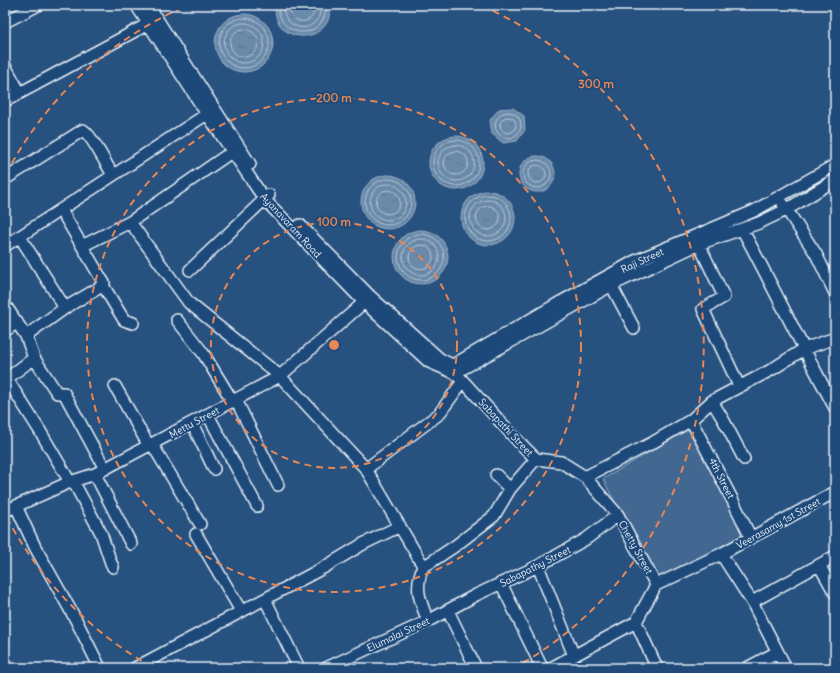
<svg xmlns="http://www.w3.org/2000/svg" width="840" height="673" viewBox="0 0 840 673" font-family="Delius,sans-serif">
<style>
.green{fill:#436891;stroke:#96acc4}
.water{fill:url(#water-ripples);stroke:#9db3c9}
.lines{fill:none;stroke-linecap:round;stroke-linejoin:round}
.shore{stroke:#b6c8d9;stroke-width:1}
.minor-casing{stroke:#e8f1f8;stroke-width:14}
.minor{stroke:#1f4a7a;stroke-width:11}
.ring{fill:none;stroke:#e88753;stroke-width:2;stroke-dasharray:7 5}
.labels{text-anchor:middle;stroke-width:4;stroke-linejoin:round;paint-order:stroke}
.street-label{font-size:10px;fill:#e8f1f8;stroke:#1f4a7a}
.centre{fill:#e88753;stroke:#1f4a7a;stroke-width:2}
.ring-label{font-size:12px;text-anchor:middle;font-weight:bold;fill:#e88753;stroke:#1f4a7a;stroke-width:4;stroke-linejoin:round;paint-order:stroke}
</style>
<defs>
<pattern id="water-ripples" width="26" height="14" patternUnits="userSpaceOnUse"><rect width="26" height="14" fill="#6b8aaa"/><path d="M2 4q2-2 4 0t4 0M15 11q2-2 4 0t4 0" fill="none" stroke="#5e7388"/></pattern>
</defs>
<rect width="100%" height="100%" fill="#27517f"/>
<filter id="ink" filterUnits="userSpaceOnUse"><feTurbulence type="fractalNoise" baseFrequency=".025" numOctaves="2"/><feDisplacementMap in="SourceGraphic" scale="8" xChannelSelector="R" yChannelSelector="G"/><feConvolveMatrix kernelMatrix="1 2 1 2 8 2 1 2 1" color-interpolation-filters="sRGB"/></filter>
<g filter="url(#ink)">
<!-- green -->
<path class="green" d="M693,427L746,535L656,581L603,479Z"/>
<!-- water -->
<path class="water" d="M275,5H330C334,46 272,47 275,5Z
M215 43a29 29 0 1 1 58 0a29 29 0 1 1-58 0Z
M513,108L524,116L525,130L517,141L503,143L492,134L490,120L499,109Z
M429 163a27 27 0 1 1 54 0a27 27 0 1 1-54 0Z
M519 174a18 18 0 1 1 36 0a18 18 0 1 1-36 0Z
M361 202a27 27 0 1 1 54 0a27 27 0 1 1-54 0Z
M461 218a27 27 0 1 1 54 0a27 27 0 1 1-54 0Z
M394 257a27 27 0 1 1 54 0a27 27 0 1 1-54 0Z"/>
<g class="lines">
<!-- shore -->
<path class="shore" d="M278,5C278,41 327,41 326,5
M283,5C283,35 322,35 321,5
M289,5C289,27 316,27 315,5
M219 43a25 25 0 1 1 50 0a25 25 0 1 1-50 0Z
M224 43a20 20 0 1 1 40 0a20 20 0 1 1-40 0Z
M230 43a14 14 0 1 1 28 0a14 14 0 1 1-28 0Z
M495 125a13 13 0 1 1 26 0a13 13 0 1 1-26 0Z
M500 125a8 8 0 1 1 16 0a8 8 0 1 1-16 0Z
M433 163a23 23 0 1 1 46 0a23 23 0 1 1-46 0Z
M438 163a18 18 0 1 1 36 0a18 18 0 1 1-36 0Z
M444 163a12 12 0 1 1 24 0a12 12 0 1 1-24 0Z
M523 174a14 14 0 1 1 28 0a14 14 0 1 1-28 0Z
M528 174a9 9 0 1 1 18 0a9 9 0 1 1-18 0Z
M365 202a23 23 0 1 1 46 0a23 23 0 1 1-46 0Z
M370 202a18 18 0 1 1 36 0a18 18 0 1 1-36 0Z
M376 202a12 12 0 1 1 24 0a12 12 0 1 1-24 0Z
M465 218a23 23 0 1 1 46 0a23 23 0 1 1-46 0Z
M470 218a18 18 0 1 1 36 0a18 18 0 1 1-36 0Z
M476 218a12 12 0 1 1 24 0a12 12 0 1 1-24 0Z
M398 257a23 23 0 1 1 46 0a23 23 0 1 1-46 0Z
M403 257a18 18 0 1 1 36 0a18 18 0 1 1-36 0Z
M409 257a12 12 0 1 1 24 0a12 12 0 1 1-24 0Z"/>
<!-- minor casing -->
<g class="minor-casing">
<path id="minor" d="M136,5L207,114L265,200L365,303L429,362L455,373L463,381L517,440L536,459L561,462L585,477L618,515L656,585L636,622L657,668
M148,5L250,164
M5,22L38,5
M5,66L20,93
M5,101L148,24
M5,179L83,130C91,134 107,166 113,175
M783,204L816,254L835,293
M61,210L102,280L104,283L103,286
M130,222L189,303L280,376L366,469L422,564H424
M300,225L370,296L440,359L452,365
M742,229C774,288 803,349 835,408
M20,237L65,308
M699,244L724,297L703,309L739,386
M5,246L207,114
M82,246L130,222L233,151
M190,270L269,195
M608,279L634,328
M5,305L26,336L34,358L5,380
M177,320L203,353L233,402
M5,331L17,322
M26,336L65,308L102,286L104,287L124,320L133,323
M34,358L57,393H64L105,469
M453,365L557,304L635,261L754,211L835,165
M455,373L612,285L699,244L759,223L786,210L835,180
M7,379L40,431L70,482
M115,386L149,446
M236,400L278,485
M712,401L724,421L744,459
M208,415L257,506
M691,420L732,499L751,538
M192,423L214,469
M152,444L200,524
M366,469L439,414L463,381
M95,474L131,544
M496,475L510,489
M585,477L652,443L691,420L712,401L771,370L804,349L835,338
M73,481L101,533L111,563L113,567
M16,506L35,547L76,620L100,668
M5,511L70,482L95,474L280,376L369,298
M196,534L241,611
M721,554L752,602L786,668
M819,565L835,593
M538,566L574,656
M501,583L542,668
M656,585L721,554L835,492
M265,599L299,668
M752,602L835,556
M448,611L476,668
M428,621C419,599 414,587 424,564H428L455,546L494,516L510,489L536,459
M135,668L323,568L363,544L400,526
M326,668L428,621L476,595L538,566L586,539L618,515
M551,668L636,622
M747,668L777,652"/>
</g>
<!-- minor -->
<use href="#minor" class="minor"/>
</g>
</g>
<!-- distance rings -->
<g class="ring">
<circle cx="334" cy="345" r="123"/>
<circle cx="334" cy="345" r="247"/>
<path d="M152 667A370 370 0 0 1 6 516M6 174A370 370 0 0 1 186 6M482 6A370 370 0 0 1 516 667"/>
</g>
<g class="labels">
<!-- street labels -->
<g class="street-label">
<text transform="translate(291 225) rotate(47)" y="4">Ayanavaram Road</text>
<text transform="translate(642 260) rotate(-25)" y="4">Raji Street</text>
<text transform="translate(194 422) rotate(-28)" y="4">Mettu Street</text>
<text transform="translate(506 427) rotate(47)" y="4">Sabapathi Street</text>
<text transform="translate(722 478) rotate(63)" y="4">4th Street</text>
<text transform="translate(778 523) rotate(-29)" y="4">Veerasamy 1st Street</text>
<text transform="translate(636 547) rotate(61)" y="4">Chetty Street</text>
<text transform="translate(535 566) rotate(-27)" y="4">Sabapathy Street</text>
<text transform="translate(398 634) rotate(-25)" y="4">Elumalai Street</text>
</g>
</g>
<circle cx="334" cy="345" r="6" class="centre"/>
<g class="ring-label">
<text x="596" y="88">300 m</text>
<text x="334" y="102">200 m</text>
<text x="334" y="226">100 m</text>
</g>
<!-- margin -->
<rect width="840" height="673" fill="none" stroke="#1f4a7a" stroke-width="20"/>
<rect x="10" y="10" width="820" height="653" fill="none" stroke="#e8f1f8" stroke-width="1.5" filter="url(#ink)"/>
</svg>
